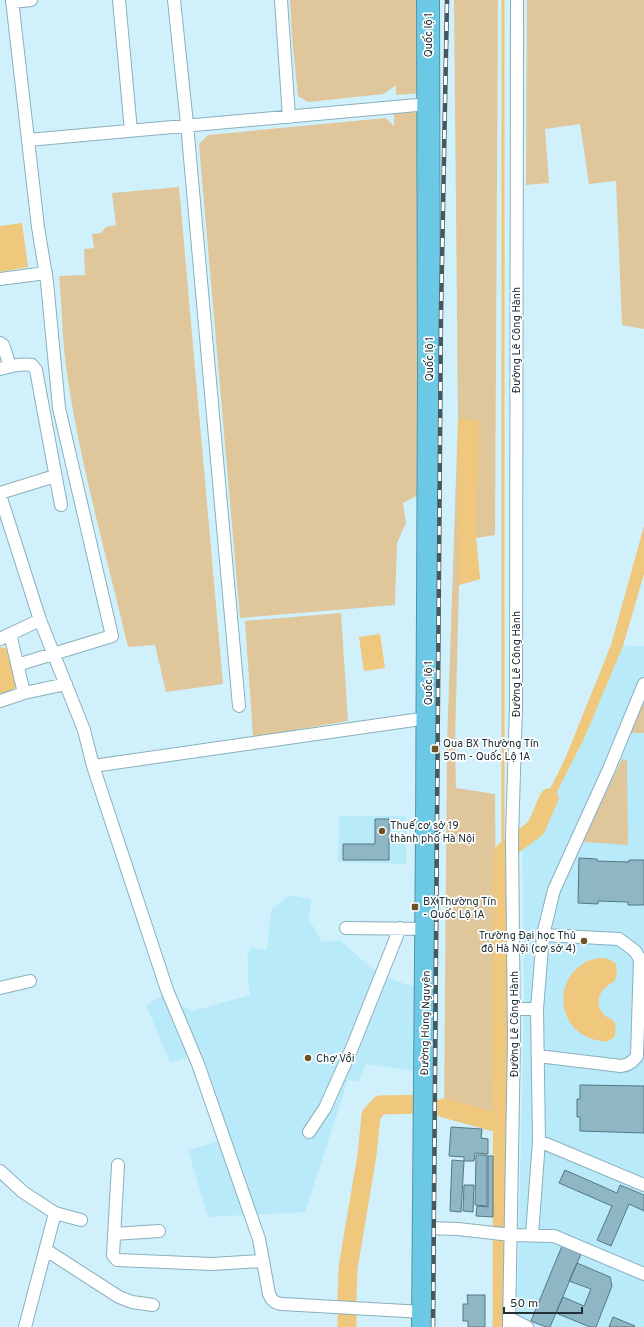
<svg xmlns="http://www.w3.org/2000/svg" width="644" height="1327" viewBox="0 0 644 1327" font-family="Overpass,sans-serif">
<style>
.built{fill:#b8eafa}
.green{fill:#dfc79b}
.water{fill:#efc77d}
.lines{fill:none;stroke-linecap:round;stroke-linejoin:round}
.stream{stroke:#efc77d;stroke-width:3}
.river{stroke:#efc77d;stroke-width:19}
.building{fill:#8fb6c3;stroke:#537884}
.street-casing{stroke:#89b0bd;stroke-width:14}
.highway-casing{stroke:#5294a8;stroke-width:24}
.street{stroke:#fff;stroke-width:12}
.highway{stroke:#6cc9e5;stroke-width:22}
.rail-casing{stroke:#44585e;stroke-width:4.5}
.rail{stroke:#fff;stroke-width:3;stroke-dasharray:9;stroke-linecap:butt}
.poi-dot{fill:#6b5324;stroke:#fff;stroke-width:1.5}
.labels{text-anchor:middle;stroke-width:3.5;stroke-linejoin:round;paint-order:stroke}
.street-label{font-size:11px;fill:#213136;stroke:#fff}
.poi-label{font-size:11px;fill:#213136;stroke:#fff;text-anchor:start}
</style>
<rect width="100%" height="100%" fill="#d0f1fb"/>
<!-- built -->
<path class="built" d="M623,646H644V1327H541L517,1318L524,1000L522,836L544,817L584,739Z
M339,816H406V864L338,862Z
M290,895L311,900L309,919L322,942L340,940L370,967L391,979L414,987V1071L366,1064L358,1082L348,1080L305,1212L208,1217L188,1150L227,1139L201,1053L170,1063L146,1005L162,996L192,1011L250,995L247,976L249,967L247,958L250,948L267,950L271,910Z"/>
<!-- green -->
<path class="green" d="M290,0H421L422,93L396,95V85L384,94L308,102L298,96L292,37Z
M454,0H498L495,535L476,538L480,579L459,585L455,743L456,788L495,794L498,1115L444,1116L447,744L458,419Z
M527,0H644V329L622,325L616,181L589,184L580,124L545,129L549,183L526,185Z
M414,111L421,121L420,494L403,503L406,523L397,543L395,605L240,618L199,144L208,135L386,118L394,126V113Z
M179,187L223,684L166,692L155,645L128,647C106,554 79,461 66,366C62,336 62,306 59,276L85,275L84,249L94,248L92,234L101,233L106,227L116,225L112,193Z
M341,613L348,721L253,737L245,621Z
M644,698V733H630Z
M622,759L627,760L628,845L582,842Z"/>
<!-- water -->
<path class="water" d="M22,223L28,267L0,272V226Z
M458,419L479,421L476,538L480,579L459,585Z
M644,526V574L623,646L584,739L544,817L522,836V828L540,809L565,759L611,645Z
M380,634L385,668L364,671L359,637Z
M0,647H2L9,650L17,682L15,690L0,695Z
M600,958L609,959L616,964L617,974L614,982C600,988 592,1003 605,1016C609,1018 613,1019 615,1023C616,1027 615,1032 615,1036C609,1043 604,1042 596,1040C556,1031 552,978 588,961C592,959 596,959 600,958Z"/>
<g class="lines">
<!-- stream -->
<path class="stream" d="M503,853V0"/>
<!-- river -->
<path class="river" d="M444,1108L502,1124
M347,1299L348,1268L367,1155L371,1115L380,1105L430,1104
M347,1327V1316
M502,1327L503,853L536,828L549,798"/>
</g>
<!-- building -->
<path class="building" d="M375,819H389V860H343V844H375Z
M579,858L597,859V861L629,862V860H644V905H628V902L598,901V904L578,903Z
M580,1085L644,1086V1133L580,1131V1117H577V1099H580Z
M451,1127L482,1129L481,1138L488,1139V1154L475,1153L474,1161H464V1157L449,1156Z
M476,1155H487V1206L475,1205Z
M488,1156H493V1217L476,1216L477,1206L488,1207Z
M452,1160L464,1161L461,1212L450,1211Z
M565,1170L617,1193L620,1185L644,1195V1211L629,1204L611,1246L597,1240L612,1206L559,1183Z
M464,1185H474L473,1212L463,1211Z
M562,1246L581,1254L550,1327H546L531,1321Z
M577,1263L610,1277L612,1286L596,1327H590L556,1313L563,1297L584,1306L591,1289L569,1281Z
M467,1295H485V1327H468V1321H463V1304H468Z
M613,1317L635,1326L634,1327H609Z"/>
<g class="lines">
<!-- street casing -->
<g class="street-casing">
<path id="street" d="M12,0L38,227L47,282L59,408L112,636L17,665
M119,0L131,131
M174,0L187,124L239,706
M281,0L289,117
M12,2L31,0
M28,140L428,104
M0,279L46,273
M0,343L3,345L10,366
M0,369C10,366 21,363 32,365L36,370L61,505
M0,493L55,476
M0,495L40,620L84,730L93,766L167,990L198,1064L259,1239L269,1294C272,1301 275,1303 282,1304L423,1312
M10,634L24,693
M0,639L40,620
M0,701L24,693L66,684
M93,766L428,718
M346,928L426,929
M0,988L30,981
M514,1009H537
M538,1056L621,1066C629,1065 632,1062 637,1056L640,959L635,951L619,939L543,935
M309,1132L325,1108L352,1048L400,928
M539,1141L644,1185
M118,1165L113,1255L117,1260L212,1264L262,1261
M0,1171L23,1192L55,1213L81,1220
M423,1228L458,1229L511,1235L554,1236L644,1274
M114,1234L159,1231
M532,1235L539,1141L537,1009L543,935L554,890L609,769L644,684
M46,1250L119,1297L132,1302L153,1305
M509,1318L527,1327
M25,1327L55,1213
M509,1327L514,1039L512,837L516,707L517,0"/>
</g>
<!-- highway casing -->
<g class="highway-casing">
<path id="highway" d="M423,1327L427,834L429,375L428,0"/>
</g>
<!-- street -->
<use href="#street" class="street"/>
<!-- highway -->
<use href="#highway" class="highway"/>
<!-- rail casing -->
<g class="rail-casing">
<path id="rail" d="M433,1327L441,314L447,0"/>
</g>
<!-- rail -->
<use href="#rail" class="rail"/>
</g>
<!-- markers -->
<g class="poi-dot">
<rect x="431" y="745" width="8" height="8" rx="2"/>
<circle cx="382" cy="831" r="4"/>
<rect x="411" y="903" width="8" height="8" rx="2"/>
<circle cx="584" cy="941" r="4"/>
<circle cx="308" cy="1058" r="4"/>
</g>
<g class="labels">
<!-- street labels -->
<g class="street-label">
<text transform="translate(428 35) rotate(-90)" y="4">Quốc lộ 1</text>
<text transform="translate(516 340) rotate(-90)" y="4">Đường Lê Công Hành</text>
<text transform="translate(429 359) rotate(-90)" y="4">Quốc lộ 1</text>
<text transform="translate(516 664) rotate(-90)" y="4">Đường Lê Công Hành</text>
<text transform="translate(428 683) rotate(-90)" y="4">Quốc lộ 1</text>
<text transform="translate(425 1023) rotate(-89)" y="4">Đường Hùng Nguyên</text>
<text transform="translate(514 1024) rotate(-90)" y="4">Đường Lê Công Hành</text>
</g>
<!-- poi labels -->
<g class="poi-label">
<text x="443" y="747">Qua BX Thường Tín<tspan x="443" dy="13">50m - Quốc Lộ 1A</tspan></text>
<text x="390" y="829">Thuế cơ sở 19<tspan x="390" dy="13">thành phố Hà Nội</tspan></text>
<text x="423" y="905">BX Thường Tín<tspan x="423" dy="13">- Quốc Lộ 1A</tspan></text>
<text x="576" y="939" text-anchor="end">Trường Đại học Thủ<tspan x="576" dy="13">đô Hà Nội (cơ sở 4)</tspan></text>
<text x="316" y="1062">Chợ Vồi</text>
</g>
</g>
<!-- scale -->
<path d="M504 1307v6h78v-6" fill="none" stroke="#213136" stroke-width="2"/>
<text x="510" y="1307" font-size="12" fill="#213136" stroke="#ffffff" stroke-width="3" paint-order="stroke">50 m</text>
</svg>
